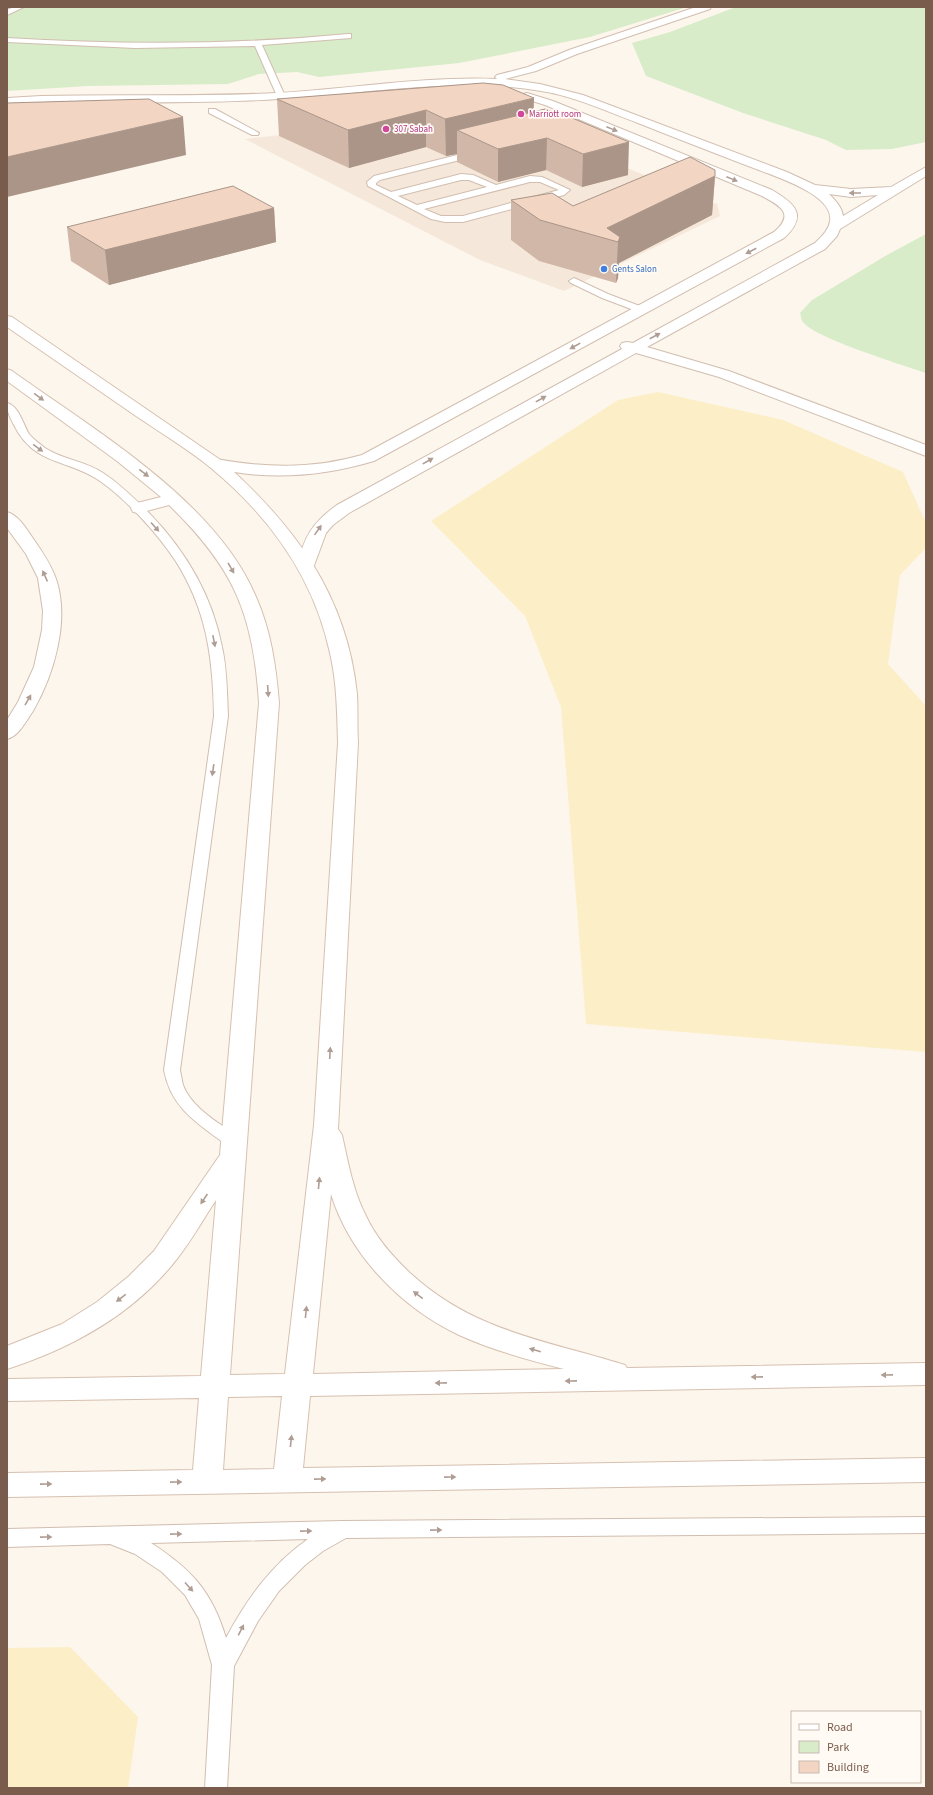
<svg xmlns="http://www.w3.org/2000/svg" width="933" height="1795" viewBox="0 0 933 1795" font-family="'Source Sans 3',sans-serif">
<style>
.residential{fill:#f5e8da}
.green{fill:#d8ecc9}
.sand{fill:#fcefc7}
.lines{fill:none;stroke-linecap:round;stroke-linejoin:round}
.lane-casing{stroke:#d1beb0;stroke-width:2}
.street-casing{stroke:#d1beb0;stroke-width:2}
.secondary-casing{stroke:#d6c0b0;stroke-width:2}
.lane{fill:#fff;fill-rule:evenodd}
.street{fill:#fff;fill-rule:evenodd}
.secondary{fill:#fff;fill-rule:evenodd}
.wall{fill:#d1b7a8}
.shaded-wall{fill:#aa9588}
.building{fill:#f3d5c3;stroke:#aa9588}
.oneway{fill:#af9d94}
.hotel-dot{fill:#d1479c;stroke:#fffaf3;stroke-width:1.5}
.shop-dot{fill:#3f7fe0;stroke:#fffaf3;stroke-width:1.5}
.labels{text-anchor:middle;stroke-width:3.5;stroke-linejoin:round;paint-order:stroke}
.far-hotel-label{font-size:9px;fill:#b23c85;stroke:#fffaf3;text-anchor:start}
.far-shop-label{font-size:9px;fill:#366cbe;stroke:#fffaf3;text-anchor:start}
</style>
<rect width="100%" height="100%" fill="#fdf6ec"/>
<!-- residential -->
<path class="residential" d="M457,115L505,119L717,204L720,216L564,291L480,260L245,139Z"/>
<!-- green -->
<path class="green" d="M7,7H687L590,37L459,63L319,77L297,72L259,74L228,84L89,86L7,91Z
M736,7H926V142L892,149L846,150L826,140L743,113L646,76L632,43L670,32Z
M926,234V373C903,365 814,338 803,322C801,320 801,315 800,313L812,300L887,255Z"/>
<!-- sand -->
<path class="sand" d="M658,392L783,420L903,472L926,523V548L900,575L888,664L926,706V1052L586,1024L561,707L525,616L431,521L618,400Z
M70,1647L138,1717L128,1788H7V1648Z"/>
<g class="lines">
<!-- lane casing -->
<g class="lane-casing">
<path id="lane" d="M14,7H24L7,15V10Z
M348,34H351V38L262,45L285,96L281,98L277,96L255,46L135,48L7,42V38C121,45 234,45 348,34Z
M209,109H215L259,133L258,135H252L209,113Z
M477,150L480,151V155L380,180L376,183V185L391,192L461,174L473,175L496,185L530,176L542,177L570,190L564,195L463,222H445L431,219L368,186L367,182L374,176ZM461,180H469L487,187L417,205L398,196ZM530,182H540L559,190L463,216H441L424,209Z
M574,278L608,294L645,308L647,310L642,313L639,312L602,298L571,283L569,281Z
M7,403C19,406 23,424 29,434C33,439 40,444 45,448C63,460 86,461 103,473C120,484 135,499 149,513C185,550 212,595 222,647C227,669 227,693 228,716L180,1070C181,1075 182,1081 183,1085C192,1109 221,1124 240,1138L243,1142L240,1146L234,1148L228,1146C199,1124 171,1109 164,1070L214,716C213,658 207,610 175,560C157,533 127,500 100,481C69,459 34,466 14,425C10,417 7,412 7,403Z
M926,1517V1533L346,1538L323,1551L305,1565L279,1591L258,1621L234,1666L227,1788H205L212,1665L199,1619L185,1595L162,1572L135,1554L110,1544L7,1547V1529L343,1521ZM308,1539C271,1565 247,1599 226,1638C212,1591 191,1569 151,1543Z"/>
</g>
<!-- street casing -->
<g class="street-casing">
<path id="street" d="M696,7H711L710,9L577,54L536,71L505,79L540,84L583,95L787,172L815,185L851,189L891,187L926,167V176L840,229L837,236L825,249L647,347L729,371L926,445V456L719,377L636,353L349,513L333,525L326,533L312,571L306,572L300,571L297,567C304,537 312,523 337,505L622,349L620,346L622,343L627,342L633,343L815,243C821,237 829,230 830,221C834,197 785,180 767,173C724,157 681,140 638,123C606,111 574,96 541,91C454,76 366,94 279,99C188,105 98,100 7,106V98L41,96C119,94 198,97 277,93C350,89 423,76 497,79L495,77L497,75L528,67L569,50ZM829,194L851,197L878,195L843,216C842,207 835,200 829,194Z
M527,93L553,101L772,190C796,204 808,216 784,238L374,461C320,477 265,481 210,467L208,464L210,461L216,459C266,468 313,469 362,455L774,232C795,214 781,206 762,196L545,105L523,98L521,96L523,94Z
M7,512C18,515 26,528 32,537C41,550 51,564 56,579C70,620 54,675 33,711C26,721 19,736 7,739V720L18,702L34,667L42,630L43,611L38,578L26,554L7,528Z"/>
</g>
<!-- secondary casing -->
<g class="secondary-casing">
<path id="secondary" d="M7,316L12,317L222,461C294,525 347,595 357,694C358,710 357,727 358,743L338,1129L342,1135C348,1162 353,1191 366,1216C376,1238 393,1257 410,1273C474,1332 546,1340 625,1365L627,1368L926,1363V1385L310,1396L303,1468L926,1458V1482L7,1497V1473L193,1470L199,1398L7,1401V1379L201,1376L216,1200C202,1221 189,1245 172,1265C130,1316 69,1349 7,1369V1346L62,1324L97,1302L128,1277L154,1251L220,1155L259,703C253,613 234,568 169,505L139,513L133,512L131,508L133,504L161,497L117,461L7,381V369L12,371C94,430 216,501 256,597C271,631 276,666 279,703L230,1375L285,1374L314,1125L338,743C337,712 337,683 330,653C314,578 269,516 211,468C188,449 161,433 136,416C93,386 50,357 7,327ZM331,1194C350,1256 402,1308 459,1335C492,1350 529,1360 564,1369L313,1374ZM282,1396L274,1469L223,1470L228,1397Z"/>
</g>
<!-- lane -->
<use href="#lane" class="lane"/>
<!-- street -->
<use href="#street" class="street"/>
<!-- secondary -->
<use href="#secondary" class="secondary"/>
</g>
<!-- wall -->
<path class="wall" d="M277,99L533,111L628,175L582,187L546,170L498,182L457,162V154L446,156L426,147L349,168L279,136Z
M715,176L712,215L619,263L618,278L616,283L539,261L511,240V200L573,206Z
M274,208L276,242L109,285L71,261L67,227Z"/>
<!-- shaded-wall -->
<path class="shaded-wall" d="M534,98L533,135L457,130V154L446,156L445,119Z
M426,110V147L349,168L348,130Z
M183,117L186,155L7,197V157Z
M547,138L546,170L498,182V149Z
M629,142L628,175L582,187L583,154Z
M715,176L712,215L619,263L618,278L616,283L618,242L607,228Z
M274,208L276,242L109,285L105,250Z"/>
<!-- building -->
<path class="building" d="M483,83L503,85L534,98L445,119L426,110L348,130L277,99Z
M149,99L183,117L7,157V103Z
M545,109L554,112H558L629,142L583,154L547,138L498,149L457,130Z
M690,157L715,170V176L607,228L620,237L618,242L540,220L511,200L552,193L573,206Z
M233,186L274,208L105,250L67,227Z"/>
<!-- one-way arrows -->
<defs><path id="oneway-solid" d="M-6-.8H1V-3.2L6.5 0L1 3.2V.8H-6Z"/></defs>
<g class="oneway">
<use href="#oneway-solid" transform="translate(612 129) rotate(22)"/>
<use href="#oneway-solid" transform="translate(732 179) rotate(22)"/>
<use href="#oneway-solid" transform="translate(855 193) rotate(-180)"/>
<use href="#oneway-solid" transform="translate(751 251) rotate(152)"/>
<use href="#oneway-solid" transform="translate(655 336) rotate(-28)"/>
<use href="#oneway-solid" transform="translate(575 346) rotate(151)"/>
<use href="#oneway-solid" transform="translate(39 397) rotate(36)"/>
<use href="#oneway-solid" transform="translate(541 399) rotate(-29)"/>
<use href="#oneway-solid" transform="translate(38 448) rotate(36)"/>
<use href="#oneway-solid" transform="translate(428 461) rotate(-29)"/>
<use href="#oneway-solid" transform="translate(144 473) rotate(38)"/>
<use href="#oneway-solid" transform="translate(155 527) rotate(48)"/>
<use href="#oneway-solid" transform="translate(318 530) rotate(-55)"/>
<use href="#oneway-solid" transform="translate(231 568) rotate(60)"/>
<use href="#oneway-solid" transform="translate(45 576) rotate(-114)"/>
<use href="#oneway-solid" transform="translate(214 641) rotate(79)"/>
<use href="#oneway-solid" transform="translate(268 691) rotate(86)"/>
<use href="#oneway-solid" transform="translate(28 700) rotate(-60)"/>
<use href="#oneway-solid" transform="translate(213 770) rotate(98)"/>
<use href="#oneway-solid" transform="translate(330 1053) rotate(-87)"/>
<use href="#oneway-solid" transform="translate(319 1183) rotate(-84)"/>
<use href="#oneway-solid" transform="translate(204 1199) rotate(124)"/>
<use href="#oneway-solid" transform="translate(418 1295) rotate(-142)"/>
<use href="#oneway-solid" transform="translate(121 1298) rotate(142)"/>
<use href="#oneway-solid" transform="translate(306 1312) rotate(-84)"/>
<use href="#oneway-solid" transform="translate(535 1350) rotate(-164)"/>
<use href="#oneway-solid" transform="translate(887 1375) rotate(179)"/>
<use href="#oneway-solid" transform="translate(757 1377) rotate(179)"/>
<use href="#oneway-solid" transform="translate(571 1381) rotate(179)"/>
<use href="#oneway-solid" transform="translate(441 1383) rotate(179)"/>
<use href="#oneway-solid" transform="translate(291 1441) rotate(-84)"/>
<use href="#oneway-solid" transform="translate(450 1477) rotate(-1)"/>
<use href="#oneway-solid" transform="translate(320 1479) rotate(-1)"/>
<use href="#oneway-solid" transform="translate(176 1482) rotate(-1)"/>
<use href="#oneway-solid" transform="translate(46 1484) rotate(-1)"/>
<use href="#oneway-solid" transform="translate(436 1530) rotate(-1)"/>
<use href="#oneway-solid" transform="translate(306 1531) rotate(-1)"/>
<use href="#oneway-solid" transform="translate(176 1534) rotate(-1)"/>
<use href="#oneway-solid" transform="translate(46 1537) rotate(-1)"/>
<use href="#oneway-solid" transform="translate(189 1587) rotate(48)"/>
<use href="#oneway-solid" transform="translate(241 1630) rotate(-63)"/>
</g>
<!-- markers -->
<g class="hotel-dot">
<circle cx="521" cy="114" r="4"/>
<circle cx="386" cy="129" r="4"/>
</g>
<circle class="shop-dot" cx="604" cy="269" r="4"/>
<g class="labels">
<!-- far-hotel labels -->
<g class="far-hotel-label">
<text x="529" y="117">Marriott room</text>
<text x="394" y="132">307 Sabah</text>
</g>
<!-- far-shop labels -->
<g class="far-shop-label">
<text x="612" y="272">Gents Salon</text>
</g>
</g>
<!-- border -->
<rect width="933" height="1795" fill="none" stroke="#7a5c4d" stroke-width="16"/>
<!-- legend -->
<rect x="791" y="1711" width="130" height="72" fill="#fffaf3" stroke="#cabbb1"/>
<rect x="799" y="1724" width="20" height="6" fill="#ffffff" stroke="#cabbb1"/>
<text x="827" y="1731" font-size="12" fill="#7a5c4d">Road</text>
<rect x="799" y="1741" width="20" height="12" fill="#d8ecc9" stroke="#cabbb1"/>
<text x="827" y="1751" font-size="12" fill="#7a5c4d">Park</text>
<rect x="799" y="1761" width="20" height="12" fill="#f3d5c3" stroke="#cabbb1"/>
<text x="827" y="1771" font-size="12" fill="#7a5c4d">Building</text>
</svg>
